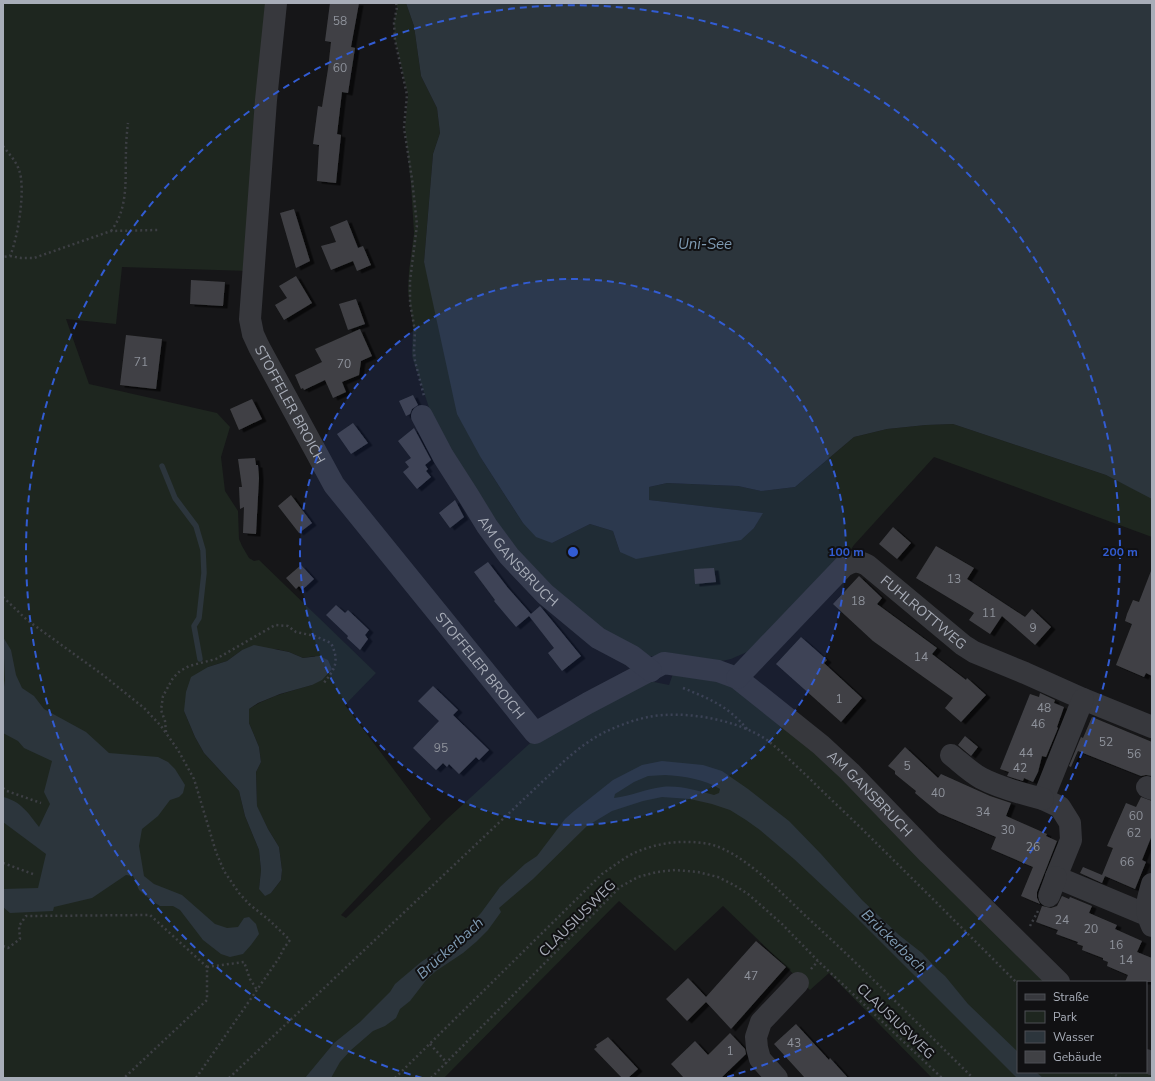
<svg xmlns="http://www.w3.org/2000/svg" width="1155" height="1081" viewBox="0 0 1155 1081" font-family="'Nunito Sans',sans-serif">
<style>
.green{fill:#1e261f;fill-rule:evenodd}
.water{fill:#2c353c;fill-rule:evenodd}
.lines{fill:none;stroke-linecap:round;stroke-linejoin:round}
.stream{stroke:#2c353c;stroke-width:5.5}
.building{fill:#404145;filter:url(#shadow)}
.path{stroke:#3d3f44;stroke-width:2.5;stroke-dasharray:2 3;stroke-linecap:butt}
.minor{stroke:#37383d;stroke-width:22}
.ring{fill:none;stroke:#325cd3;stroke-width:2;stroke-dasharray:7 5}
.labels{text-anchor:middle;stroke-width:4;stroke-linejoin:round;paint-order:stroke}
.number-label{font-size:12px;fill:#8e929b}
.street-label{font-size:14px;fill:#a8adb8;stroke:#111113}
.water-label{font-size:15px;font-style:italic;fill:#7f9bb3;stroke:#111113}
.centre{fill:#325cd3;stroke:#111113;stroke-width:2}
.ring-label{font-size:12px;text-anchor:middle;font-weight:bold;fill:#325cd3;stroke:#111113;stroke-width:4;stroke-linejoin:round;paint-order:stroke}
</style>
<defs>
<filter id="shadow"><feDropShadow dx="4.5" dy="2.5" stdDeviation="0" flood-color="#0009"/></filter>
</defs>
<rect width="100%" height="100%" fill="#161618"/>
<!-- green -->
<path class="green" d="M3,3H271L249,271L122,267L116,324L66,319L89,384L217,413L230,427L221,457L225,491L238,511L239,539L242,546L249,558L254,561L259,560L376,673L345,705L431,819L341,915L346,918L447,819L538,736L643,681L654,682L669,685L674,671L732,683L790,725L1055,982H1018V1072H1146L1152,1067V1078H932L829,973L810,990L723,906L675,951L619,901L444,1078H3ZM276,649L289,652L303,658L315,656L312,685C290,691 267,697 249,709V723L259,747L261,762L256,772L257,807L268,829L279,847L282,870L281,880L271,893L259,889L261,870L259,850L245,816L239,791L204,753L195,737L184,711L208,667L227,661L242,650Z
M396,3H406L414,26L421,76L437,108L440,133L433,154L424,262L481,458L523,523L552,543L590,524L613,531L620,552L754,528L762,513L648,500L649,487L667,483L738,486L761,491L795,487L854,437L887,429L926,425L953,424L1106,475L1150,497L1152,499V537L934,457L854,545L839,566L747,652L731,659L717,662L648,656L619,646L547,593L439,438L412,356L413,326L408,291L409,271L414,233L411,185L405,128L408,95L395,40L394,23L397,7Z"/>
<!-- water -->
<path class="water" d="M406,3H1152V499L1106,475L953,424L926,425L887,429L854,437L795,487L761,491L738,486L667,483L649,487V500L763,513L754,528L741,540L636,559L620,552L613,531L590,524L552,543L536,537L523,523L481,458L457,414L424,262L433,154L440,133L437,108L421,76L414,26Z
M3,637L11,650L16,675L22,688L34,696L44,709L86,732L109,753L158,757L168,762L175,769L185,785L183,793L179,797L170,800L158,816L142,829L139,846L144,876L154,884L182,895L215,924L227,928L238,927L244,918L249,917L256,924L259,934L251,945L243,954L230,957L221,954L203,940L180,910L173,906H160L152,901L139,890L133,876L126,875L92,898L54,907L53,911L10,913L3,907V889L38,888L46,854L3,822V797C21,801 29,814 39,827L50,804L44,792L52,761L24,748L18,741L3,733V693L5,680Z
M254,645L289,652L303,658L319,656L328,660L332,669L322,680L312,685L280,694L258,703L249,709V723L259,747L261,762L256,772L257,806L268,829L279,847L282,870L281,880L271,893L265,896L259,889L261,870L259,850L245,816L239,791L204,753L195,737L184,711L186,692L191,677L208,667L227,661L242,650Z
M662,761L703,765L722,771L748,789L789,821L821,854L862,900L899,935L922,953L937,969L945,976L968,1004L1018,1052V1072H1036L1043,1078H1017L856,917L794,859L760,830L746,820L730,810L712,804L690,799L662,797L643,801L612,811L587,826L533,879L499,908L501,912L488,930L476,942L463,953L436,971L427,979L410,1001L400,1009L396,1018L385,1026L373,1031L351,1050L340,1062L331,1078H305L334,1043L360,1022L390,992L395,984L421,962L456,939L467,928L481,913L500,887L525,864L537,856L565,819L574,811L613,780L642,765ZM665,775C684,776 704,779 720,789L719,793L714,795C698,791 680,785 662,787C646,789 631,796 614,798L615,794L634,782L648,776Z"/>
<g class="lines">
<!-- stream -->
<path class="stream" d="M162,466L175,498L196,526L203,550L204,573L199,618L194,626L200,659"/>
</g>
<!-- building -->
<path class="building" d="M330,3H359L351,47L355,48L348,93L342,92L337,134L341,135L336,183L317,181L319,145L313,144L318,106L322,107L328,69L331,42L325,41Z
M294,209L310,261L296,268L280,213Z
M347,220L358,248L363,246L371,265L357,271L353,261L331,270L321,246L336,242L330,227Z
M296,276L312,303L284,320L275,305L287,298L279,286Z
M191,280L225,282L223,306L190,304Z
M356,299L365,324L348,330L339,304Z
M360,329L372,356L361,361L359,375L342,382L346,392L333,398L325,380L304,390L303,388L301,389L295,375L322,362L315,349Z
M126,335L162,339L156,389L120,385Z
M413,395L418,405L412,409L410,414L406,416L399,401Z
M252,399L262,419L239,430L230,409Z
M353,423L368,443L351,454L337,434Z
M414,428L431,460L425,465L428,469L426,471L431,477L417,489L403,472L409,467L405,462L411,458L398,441Z
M255,458L256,465H258L259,478L256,534L243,533L244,507L240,509L239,487H242L238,459Z
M291,495L312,523L299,533L278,506Z
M455,500L464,517L450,528L439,513Z
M893,527L911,543L897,559L879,544Z
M936,546L974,568L967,579L1025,617L1032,609L1051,627L1035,645L1002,616L990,634L969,620L974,613L916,578Z
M488,562L508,588L531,614L540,606L581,656L562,671L548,653L554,648L529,616L516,627L494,601L495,600L474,572Z
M301,565L314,579L302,590L299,586L296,589L286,578Z
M714,568L716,582L695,584L694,569Z
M1151,571H1152V676L1146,673L1144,677L1116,665L1132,624L1125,621L1127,614L1133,600L1139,602Z
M859,576L882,598L877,604L937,648L932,654L966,680L967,678L986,695L961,722L945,708L953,698L873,641L833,604Z
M336,605L345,613L348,610L369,630L365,635L368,639L360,650L347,638L348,636L326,615Z
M801,637L827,660L824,663L862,698L841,722L776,664Z
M433,686L458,710L453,715L489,750L479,760L476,757L459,774L449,764L447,767L443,763L436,770L413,748L439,721L418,701Z
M1040,693L1055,700L1054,703L1064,707L1057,727L1058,728L1046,757L1042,756L1038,772L1033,782L1024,778L1023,781L1007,776L1009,772L1000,769L1030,694L1039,697Z
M1092,717L1152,742V776L1146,775L1141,776L1078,751L1081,744L1071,767L1069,766L1081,737L1083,738Z
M965,736L978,747L971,756L958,745Z
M905,747L938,778L941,774L990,796L1011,803L1006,816L1047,834L1046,836L1057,841L1037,892V898L1040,904L1021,896L1033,867L991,849L996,837L939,813L915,793L916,791L895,774V771L888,766Z
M1141,797L1152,801V835L1142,860L1146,862L1135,889L1105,876L1102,883L1080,873L1083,867L1102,875L1113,848L1107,846L1126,803L1136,807Z
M1062,896L1069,899L1070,897L1092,906L1089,913L1117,925L1115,929L1142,941L1137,952L1152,958V982H1125L1128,975L1107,966L1108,962L1103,960V958L1082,950L1083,946L1077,944L1078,942L1056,934L1058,930L1036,922L1042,906L1051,908L1057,906Z
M756,941L786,967L731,1029L706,1002L687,1021L666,999L688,978L706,997Z
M796,1024L829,1060L830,1058L848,1078H805L774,1044Z
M730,1033L745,1049L746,1054L721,1078H684L671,1064L695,1041L708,1055Z
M608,1037L638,1069L628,1078H622L594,1049L597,1047L596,1045Z"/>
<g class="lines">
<!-- path -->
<path class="path" d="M396,3L397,7L394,23L395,40L407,95L404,128L412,179L417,225L410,281V303L415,331L414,351L415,361L424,396
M3,146C9,154 16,161 19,170C26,188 18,238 10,256L3,257
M111,231C129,208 125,177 126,151C126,141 127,132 128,123
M10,256L21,258H34L111,231L158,230
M3,597L27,620L103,675L144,708L161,726L178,750L194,779L216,852L224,871L239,893L249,904L269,920L290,940L284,948L279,958L196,1078
M683,688C710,699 728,706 747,729
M166,732L165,721L161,710L163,696L173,678L180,671L189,666L216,659L275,625L288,626L296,632L315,636L331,643C340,662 335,669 323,684
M3,788L7,791L41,803
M3,863L33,874
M1030,926L1038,911
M3,946L8,948L20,939L19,926L26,916L150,915L207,967V1000L124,1078
M207,967L244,962L250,979L257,990
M811,969L818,961
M430,1044L447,1063
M1111,1072L1120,1078
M229,1078L561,764C574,752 589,740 605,732C618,726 633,720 648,717C684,710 736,719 767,740C781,751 794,764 807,776C827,796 848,815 868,835C918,884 968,934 1018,984
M395,1078L602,874C611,868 620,861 630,855C654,843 682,839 709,844C744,852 784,896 810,920C866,971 919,1025 973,1078
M431,1078L620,887L638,877L657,872L675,870L698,872L718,877L734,885L748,894L782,924L818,961L942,1078"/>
<!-- minor -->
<g class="minor">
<path id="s1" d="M276,3L266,100L250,319L253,334L259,347L334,485L535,733L588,703L664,663L718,671L737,678L821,745L850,772L929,854L1059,982"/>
<path id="s2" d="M422,416L443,456L468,495L487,526L509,556L545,594L598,638L632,656L651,671"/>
<path id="s3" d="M737,678L844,566C853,561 857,560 867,565L963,645L974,652L1025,673L1083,699L1152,727"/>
<path d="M1083,699L1043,799L1060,807L1070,823L1071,840L1056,877L1147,915"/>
<path d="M951,755C961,763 970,772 981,778C998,787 1023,794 1043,799"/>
<path d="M1147,787L1152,789"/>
<path d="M1152,884C1147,901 1144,909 1152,926"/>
<path d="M1049,896L1056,877"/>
<path d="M1146,1060L1152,1064"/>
<path d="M777,1078L760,1059L757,1048L756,1037L761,1022L798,983"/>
</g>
</g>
<!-- distance rings -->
<circle cx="573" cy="552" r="273" fill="#325cd3" fill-opacity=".12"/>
<g class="ring">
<circle cx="573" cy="552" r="273"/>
<path d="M422 1078A547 547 0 1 1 724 1078"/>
</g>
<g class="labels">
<!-- number labels -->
<g class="number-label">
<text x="340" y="25">58</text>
<text x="340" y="72">60</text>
<text x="141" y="366">71</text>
<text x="344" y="368">70</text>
<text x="954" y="583">13</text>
<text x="858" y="605">18</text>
<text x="989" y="617">11</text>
<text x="1033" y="632">9</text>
<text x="921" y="661">14</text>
<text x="839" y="703">1</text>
<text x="1044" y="712">48</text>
<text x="1038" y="728">46</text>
<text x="1106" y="746">52</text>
<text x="441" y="752">95</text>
<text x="1026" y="757">44</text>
<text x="1134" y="758">56</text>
<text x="907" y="770">5</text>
<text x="1020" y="772">42</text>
<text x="938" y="797">40</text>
<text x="983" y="816">34</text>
<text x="1136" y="820">60</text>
<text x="1008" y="834">30</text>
<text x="1134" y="837">62</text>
<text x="1033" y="851">26</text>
<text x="1127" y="866">66</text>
<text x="1062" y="924">24</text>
<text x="1091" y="933">20</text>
<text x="1116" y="949">16</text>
<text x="1126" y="964">14</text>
<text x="751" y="980">47</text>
<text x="794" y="1047">43</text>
<text x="730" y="1055">1</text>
</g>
<!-- street labels -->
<g class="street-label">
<text dy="5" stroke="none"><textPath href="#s1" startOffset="412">STOFFELER BROICH</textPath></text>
<text dy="5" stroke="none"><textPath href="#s2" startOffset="175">AM GANSBRUCH</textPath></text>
<text dy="5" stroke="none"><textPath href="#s3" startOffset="253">FUHLROTTWEG</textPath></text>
<text dy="5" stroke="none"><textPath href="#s1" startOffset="736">STOFFELER BROICH</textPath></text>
<text dy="5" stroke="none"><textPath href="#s1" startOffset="1221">AM GANSBRUCH</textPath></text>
<text transform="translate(577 918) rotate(-45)" y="5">CLAUSIUSWEG</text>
<text transform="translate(896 1021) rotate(44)" y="5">CLAUSIUSWEG</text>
</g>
<!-- water labels -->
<g class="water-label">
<text x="705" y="249">Uni-See</text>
<text transform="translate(894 941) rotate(44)" y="5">Brückerbach</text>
<text transform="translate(450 948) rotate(-42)" y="5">Brückerbach</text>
</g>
</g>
<circle cx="573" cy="552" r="6" class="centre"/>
<g class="ring-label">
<text x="846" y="556">100 m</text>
<text x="1120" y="556">200 m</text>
</g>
<!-- border -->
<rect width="1155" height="1081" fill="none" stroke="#a8adb8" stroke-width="8"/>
<!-- legend -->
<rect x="1017" y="981" width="130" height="92" fill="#111113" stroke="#4d4f55"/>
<rect x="1025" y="994" width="20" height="6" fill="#37383d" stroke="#4d4f55"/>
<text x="1053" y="1001" font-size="12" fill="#a8adb8">Straße</text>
<rect x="1025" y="1011" width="20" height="12" fill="#1e261f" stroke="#4d4f55"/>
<text x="1053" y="1021" font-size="12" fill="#a8adb8">Park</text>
<rect x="1025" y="1031" width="20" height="12" fill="#2c353c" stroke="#4d4f55"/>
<text x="1053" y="1041" font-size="12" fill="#a8adb8">Wasser</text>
<rect x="1025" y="1051" width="20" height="12" fill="#404145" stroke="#4d4f55"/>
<text x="1053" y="1061" font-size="12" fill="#a8adb8">Gebäude</text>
</svg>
